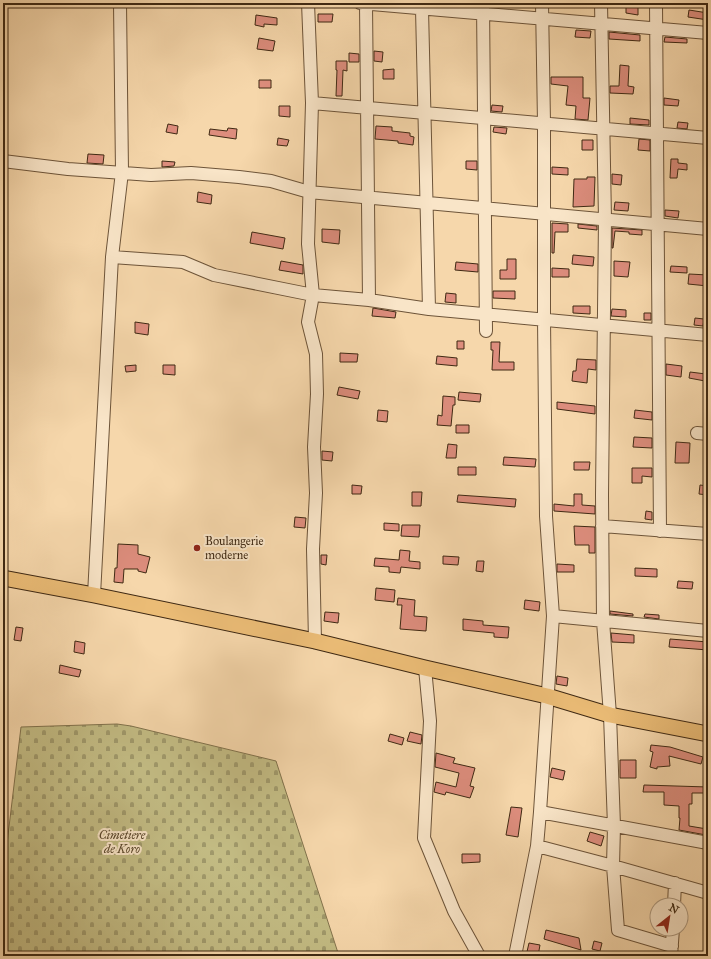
<svg xmlns="http://www.w3.org/2000/svg" width="711" height="959" viewBox="0 0 711 959" font-family="'IM FELL Great Primer',serif">
<style>
.cemetery{fill:url(#cemetery-stones);stroke:#81724c}
.building{fill:#dd8d7d;stroke:#3f2913}
.lines{fill:none;stroke-linecap:round;stroke-linejoin:round}
.minor-casing{stroke:#6d5439;stroke-width:14}
.major-casing{stroke:#3f2913;stroke-width:17}
.minor{stroke:#f9e5c8;stroke-width:12}
.major{stroke:#ebbc76;stroke-width:15}
.poi-dot{fill:#8f2418;stroke:#f9e5c8;stroke-width:1.5}
.labels{text-anchor:middle;stroke-width:4;stroke-linejoin:round;paint-order:stroke}
.poi-label{font-size:12px;fill:#3f2913;stroke:#f9e5c8;text-anchor:start}
.park-label{font-size:12px;font-style:italic;fill:#59462a;stroke:#f9e5c8}
</style>
<defs>
<pattern id="cemetery-stones" width="16" height="16" patternUnits="userSpaceOnUse"><rect width="16" height="16" fill="#c3bc84"/><path d="M2 7V4a2 2 0 0 1 4 0v3zM10 15v-3a2 2 0 0 1 4 0v3z" fill="#a0996b"/></pattern>
</defs>
<rect width="100%" height="100%" fill="#f6d7ab"/>
<filter id="stains"><feTurbulence type="fractalNoise" baseFrequency=".005" numOctaves="4"/><feColorMatrix values="0 0 0 0 .2 0 0 0 0 .09 0 0 0 0 .02 0 0 0 .5 -.17"/></filter>
<radialGradient id="worn" r=".72"><stop offset=".6" stop-color="#630" stop-opacity="0"/><stop offset="1" stop-color="#630" stop-opacity=".3"/></radialGradient>
<!-- cemetery -->
<path class="cemetery" d="M117,724L131,726L276,761L339,956H3V877L21,727Z"/>
<!-- building -->
<path class="building" d="M626,6L638,7V15L626,13Z
M689,10L708,13V20L688,17Z
M318,14H333L332,22H318Z
M256,15L277,18V25L264,24V27L255,25Z
M576,30L591,31L590,38L575,37Z
M609,32L640,35V41L609,39Z
M665,37L687,39V43L664,42Z
M259,38L275,41L273,51L257,49Z
M374,51L383,52L382,62L374,61Z
M349,53L359,54V62H349Z
M336,61H347V71L343,70L342,96H336L337,70H336Z
M620,65L629,66L628,86L634,87L633,94L610,93V86H619Z
M394,69V79H383V70Z
M551,77H583V98H590L588,120L575,119L576,106L566,105L568,86L551,84Z
M259,80H271V88H259Z
M664,98L679,100L678,106L664,105Z
M492,105L503,106L502,112L491,111Z
M279,106H290V117L279,116Z
M630,118L649,120V125L630,124Z
M678,122L688,123L687,129L677,128Z
M168,124L178,126L177,134L166,132Z
M376,126L392,127V131L410,133V136L414,137L413,145L398,143V141L375,139Z
M494,127L507,128L506,134L493,132Z
M228,128L237,129L236,139L209,135L210,129L227,131Z
M278,138L289,140L287,146L277,145Z
M639,139L650,140V151L638,150Z
M582,140H593V150H582Z
M88,154L104,155L103,164L87,163Z
M671,159H678V163L687,164V170L678,169L677,178H670Z
M162,161L175,162L174,166L162,167Z
M466,161H477V170L466,169Z
M552,167L568,168V175L552,174Z
M612,174L622,175L621,185L612,184Z
M587,177H595L594,206L573,207L574,179H587Z
M198,192L212,195L211,204L197,202Z
M615,202L629,203L628,211L614,210Z
M665,210L679,211L678,218L665,216Z
M552,223L568,224V232H555L554,253H552Z
M578,224L597,226V230L578,228Z
M612,228L642,230V235L629,234V232L615,231L613,248H612Z
M322,229L340,230L339,244L322,242Z
M252,232L285,238L283,249L250,243Z
M573,255L594,257L593,266L572,264Z
M507,259H516V279H500V270H507Z
M281,261L303,265V274L279,270Z
M614,261L630,262L628,277L614,276Z
M456,262L478,264V272L455,270Z
M671,266L687,267V273L670,272Z
M552,268L569,269V277H552Z
M689,274L708,275V286L688,284Z
M493,291H515V299L493,298Z
M446,293L456,294V303L445,302Z
M573,306H590V314L573,313Z
M373,308L396,312L395,318L372,316Z
M612,309L626,310V317L611,316Z
M644,313H651V320H644Z
M695,318L704,319L703,326L694,325Z
M135,322L149,324L148,335L135,333Z
M457,341H464V349H457Z
M491,342H500L499,362H514V370H492L493,350H491Z
M340,353L358,354L357,362H340Z
M437,356L457,358V366L436,364Z
M577,359L596,360V370L588,369L587,383L572,381L573,371H576Z
M666,364L682,366L681,377L666,375Z
M136,365V371L126,372L125,366Z
M163,365H175V375L163,374Z
M690,372L706,374L705,381L689,378Z
M339,387L360,391L358,399L337,395Z
M459,392L481,394L480,402L458,400Z
M443,396L455,397V405H453L451,426L437,425L438,415L442,416Z
M557,402L595,406V414L557,409Z
M378,410L388,411L387,422L377,421Z
M635,410L652,412V420L634,418Z
M456,425H469V433H456Z
M634,437L652,438V448L633,447Z
M676,442L690,443L689,463H675Z
M448,444L457,445L456,458H446Z
M322,451L333,452L332,461L322,460Z
M504,457L536,459L535,467L503,465Z
M574,462H590L589,470H574Z
M458,467H476V475H458Z
M632,468H652V477L642,476V483H632Z
M352,485L362,486L361,494H352Z
M700,485L708,486V495L699,494Z
M412,492H422L421,506H412Z
M574,494H582V505L595,506V514L554,511V504L574,506Z
M458,495L516,499L515,507L457,502Z
M646,511L652,512V520L645,519Z
M295,517L306,518L305,528L294,527Z
M384,523L399,524V531L384,530Z
M402,525H420L419,537L401,536Z
M574,526L595,527V553H589V545H575Z
M118,544L138,545V554L150,557L146,573L138,571V569H124L123,583L114,582L115,568H117Z
M400,550L410,551L409,561L420,562V569L401,567L400,573L389,572V567L374,566L375,558L399,560Z
M321,555H327L326,565L321,564Z
M443,556L459,557L458,565L443,564Z
M477,561H484L483,572L476,571Z
M557,564L574,565V572H557Z
M635,568L657,569V577L635,576Z
M678,581L693,582L692,589L677,588Z
M376,588L395,590L394,602L375,600Z
M398,598L415,600L414,616L427,617L426,631L400,629L402,605H397Z
M525,600L540,602L539,611L524,609Z
M610,611L633,614V616L610,614Z
M325,612L339,613L338,623L324,621Z
M645,614L659,615V619L644,617Z
M463,619L483,621V625L509,627L508,638L494,637V633L463,630Z
M16,627L23,628L21,641L14,640Z
M611,633L634,635V643L612,642Z
M670,639L708,642V650L669,647Z
M75,641L85,643L84,654L74,652Z
M60,665L81,670L79,677L59,673Z
M557,676L568,678L567,686L556,684Z
M410,732L422,735L421,744L407,741Z
M390,734L404,738L402,745L388,741Z
M651,745L670,747L703,757L701,764L669,756L670,766L657,767V769L650,767L653,752L650,751Z
M436,753L455,758L453,763L475,768L470,786L474,787L470,798L446,792L445,795L434,792L436,782L456,787L459,773L435,767Z
M620,760H636V778H620Z
M552,768L565,771L563,780L550,777Z
M644,785L708,787V793H692V804H689V826L707,829L706,835L679,830L680,818H679V806L664,805V792H643Z
M511,807L522,808L518,837L506,835Z
M590,832L604,836L601,846L587,841Z
M462,854H480V862L462,863Z
M546,930L579,938L581,950L544,939Z
M594,941L602,943L600,951L592,949Z
M529,943L540,945L538,956H526Z"/>
<g class="lines">
<!-- minor casing -->
<g class="minor-casing">
<path id="minor" d="M308,3L312,103L308,244L313,295L308,322L316,354L317,394L314,447L316,493L313,549L315,641
M360,3L708,33
M483,3L486,331
M542,3L544,123V319L546,516L553,616L540,812L708,843
M601,3L605,219L602,495L603,621L610,715L614,826L613,866L618,930L672,946
M656,3L660,531
M366,4L369,300
M422,9L429,309
M312,103L708,138
M3,161L68,169L151,175L191,173L239,177L271,181L309,192L708,229
M112,257L183,262L214,275L313,295L369,300L429,309L708,335
M697,433L708,434
M602,526L708,534
M94,595L112,257L122,172L120,3
M553,616L708,631
M425,668L430,721L424,838L454,911L479,956
M537,846L613,866L708,893
M674,905L675,883
M515,956L537,846L540,812
M671,956L673,929"/>
</g>
<!-- major casing -->
<g class="major-casing">
<path id="major" d="M3,578L94,595L315,641L425,668L547,696L610,715L708,734"/>
</g>
<!-- minor -->
<use href="#minor" class="minor"/>
<!-- major -->
<use href="#major" class="major"/>
</g>
<!-- markers -->
<circle class="poi-dot" cx="197" cy="548" r="4"/>
<g class="labels">
<!-- poi labels -->
<g class="poi-label">
<text x="205" y="545">Boulangerie<tspan x="205" dy="14">moderne</tspan></text>
</g>
<!-- park labels -->
<g class="park-label">
<text x="122" y="839">Cimetiere<tspan x="122" dy="14">de Koro</tspan></text>
</g>
</g>
<!-- margin -->
<rect width="711" height="959" fill="none" stroke="#f6d7ab" stroke-width="16"/>
<rect x="4" y="4" width="703" height="951" fill="none" stroke="#3f2913" stroke-width="2"/>
<rect x="8" y="8" width="695" height="943" fill="none" stroke="#3f2913"/>
<!-- north arrow -->
<g transform="translate(669 917) rotate(30)"><circle r="19" fill="#f9e5c8" stroke="#af9a80"/>
<path d="M0-3L7 15L0 10L-7 15Z" fill="#8f2418"/>
<text y="-6" font-size="11" font-weight="bold" text-anchor="middle" fill="#3f2913">N</text>
</g>
<rect width="100%" height="100%" filter="url(#stains)"/>
<rect width="100%" height="100%" fill="url(#worn)"/>
</svg>
